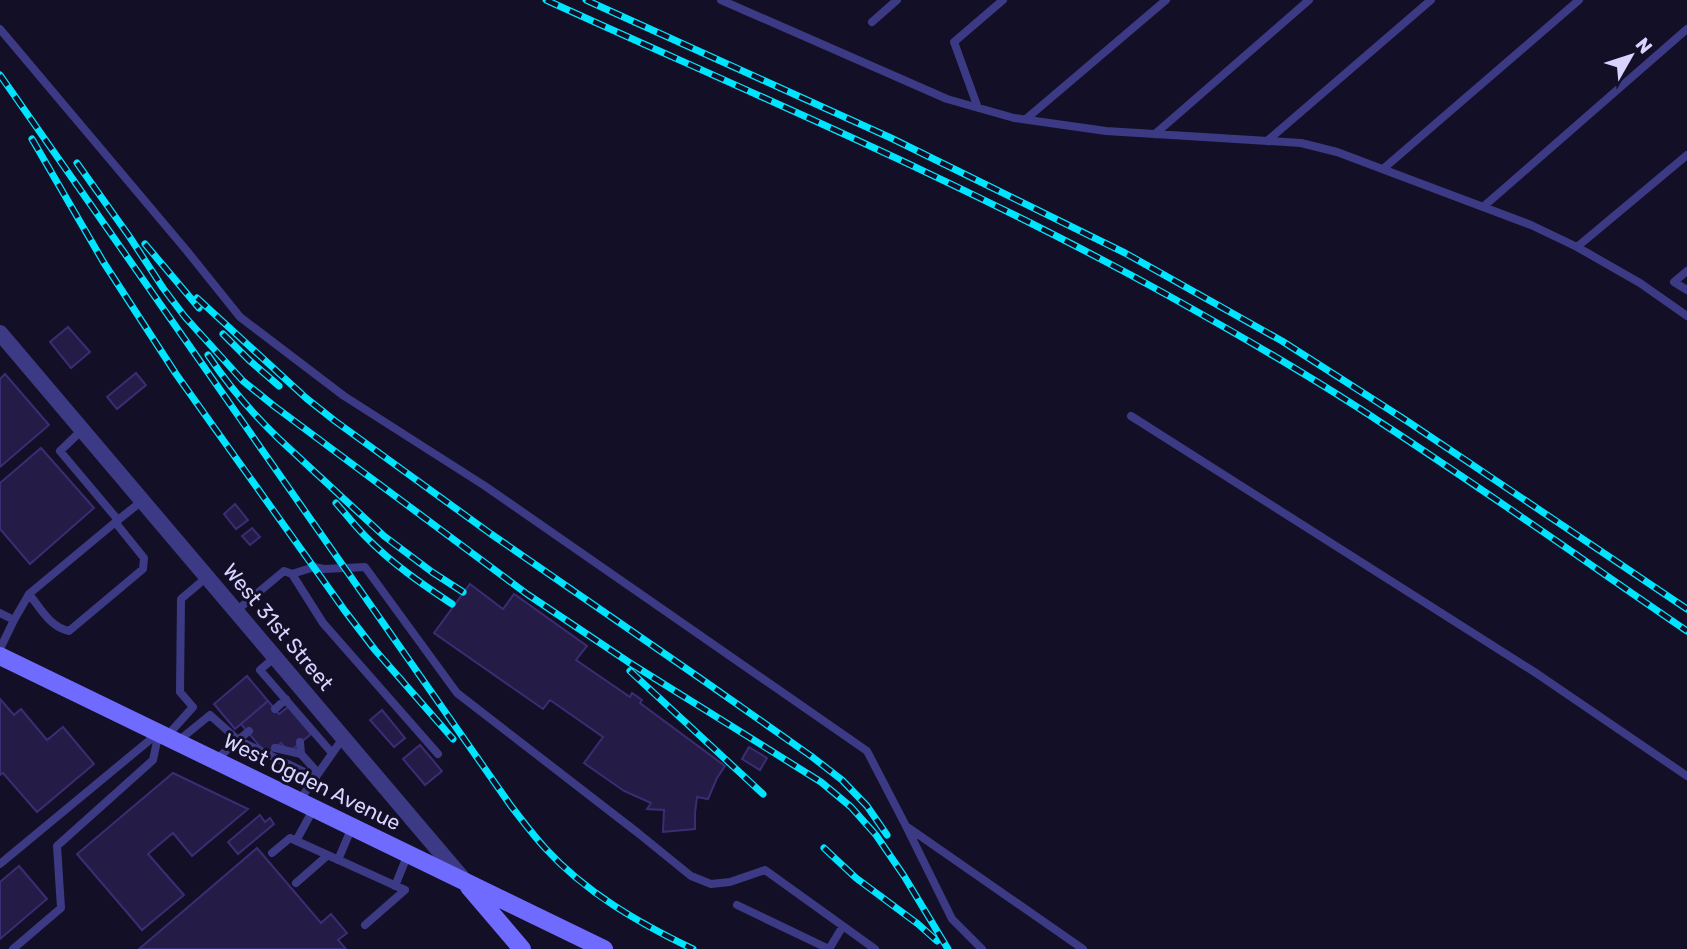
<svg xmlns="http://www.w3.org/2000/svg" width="1687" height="949" viewBox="0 0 1687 949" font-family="Rubik,sans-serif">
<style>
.building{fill:#241b47;stroke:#3b2d73;stroke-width:2}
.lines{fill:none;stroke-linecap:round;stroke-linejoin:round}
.lane{stroke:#3d3a85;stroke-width:8}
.street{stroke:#3d3a85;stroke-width:16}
.secondary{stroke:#6f6bff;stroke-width:18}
.rail-casing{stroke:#00e5ff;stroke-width:7}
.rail{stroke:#130f26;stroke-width:4.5;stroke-dasharray:13;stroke-linecap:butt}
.labels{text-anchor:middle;stroke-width:6;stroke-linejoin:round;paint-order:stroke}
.street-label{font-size:21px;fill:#d9d4ff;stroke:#130f26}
</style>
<rect width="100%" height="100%" fill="#130f26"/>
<!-- building -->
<path class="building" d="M68,327L90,352L71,368L50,342Z
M136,373L146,385L117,409L107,397Z
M5,374L49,425L0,467V379Z
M41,448L94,508L30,564L0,529V483Z
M235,504L248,520L236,529L224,514Z
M252,528L260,537L250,545L242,536Z
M470,584L503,609L514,594L587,646L576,660L630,697L632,693L642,700L640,703L725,766L717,778L708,799L697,797L695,813V829L663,832L664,810L647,809L651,803L624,791L584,763L603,737L550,700L543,709L434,633Z
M247,676L268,701L235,729L214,704Z
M0,699L14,715L21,709L47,740L63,727L94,764L37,812L3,773L0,775Z
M268,701L279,714L288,707L311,734L289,752L281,743L267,755L241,724Z
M382,710L405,738L394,747L370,720Z
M420,745L442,771L425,785L403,759Z
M749,747L767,758L760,770L742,759Z
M173,773L248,809L192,856L173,833L148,854L184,895L142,930L77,854Z
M260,815L265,822L270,818L274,824L238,854L228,842Z
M257,848L321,923L331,914L347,933L338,940L346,949H139Z
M19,866L47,899L0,939V882Z"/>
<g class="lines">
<!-- lane -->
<path class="lane" d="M721,0L947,99L1014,118L1106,131L1301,143L1337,152L1531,225L1577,247L1640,283L1687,316
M872,22L897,0
M0,29L187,251L240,317L344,396L485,486L867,751L906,826
M978,108L954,42L1003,0
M1026,119L1166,0
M1155,134L1309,0
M1267,141L1431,0
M1383,169L1579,0
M1483,207L1687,29
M1577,247L1687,155
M1687,271L1674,282L1687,290
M1131,416L1536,673L1687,776
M82,430L60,451L118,520L142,501
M292,574L314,567L324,569L365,567L457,693L638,833L691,876L711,884L730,882L765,870L875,949
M29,594C41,609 50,627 69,631L143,569L144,558L115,522
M236,611L284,571L292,574L323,623L438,754
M0,613L14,620L0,649
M14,620L29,594L118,520
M275,657L260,670L332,753
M275,709L286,699
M249,731L238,740L315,777
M167,736L193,707L180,692L181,599L207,577
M178,741L210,715L238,740L217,759
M300,742L301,754
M275,748L301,754L318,773
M299,801L343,738
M296,841L314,808
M272,853L290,838L405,890L365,925
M338,860L352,827
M0,864L157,734
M296,883L328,855
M395,886L408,854
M737,905L829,949L843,926
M13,949L61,908L57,846L153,760L159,732
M982,949L952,919L906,826L1083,949"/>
<!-- street -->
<path class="street" d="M0,333L463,879"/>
<!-- secondary -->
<path class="secondary" d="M0,656L604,949
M469,887L522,949"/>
<!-- rail casing -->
<g class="rail-casing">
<path id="rail" d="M546,0C755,95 968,184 1169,296C1241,336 1314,378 1383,424C1486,491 1586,562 1687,631
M586,0L891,138L1125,253L1282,341L1407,421L1687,609
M0,75L511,806C522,820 533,835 545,848C586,893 639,923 693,949
M32,139L104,263L176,374L345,611L375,650L453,739
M77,163L129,236L163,288L185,317L243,381L274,406L527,594L630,663L821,782L851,807L876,835L904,876L948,949
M145,244L199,308
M197,298L306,398L335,421L491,534L707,683L811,756L842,780L867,806L887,835
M223,334L249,360L279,386
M208,355C228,385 252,413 278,438L384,536L432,572L463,592
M336,503C346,514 355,526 365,536C391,563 422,584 452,604
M630,671L763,794
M824,848L856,878L918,924L937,941"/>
</g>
<!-- rail -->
<use href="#rail" class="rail"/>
</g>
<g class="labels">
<!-- street labels -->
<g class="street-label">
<text transform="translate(278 627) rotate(50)" y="7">West 31st Street</text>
<text transform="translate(312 782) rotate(26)" y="7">West Ogden Avenue</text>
</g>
</g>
<!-- north arrow -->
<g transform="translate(1631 56) rotate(51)" stroke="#130f26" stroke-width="5" paint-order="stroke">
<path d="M0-5L12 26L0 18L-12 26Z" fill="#d9d4ff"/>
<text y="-10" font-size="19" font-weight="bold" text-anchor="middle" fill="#d9d4ff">N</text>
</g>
</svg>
